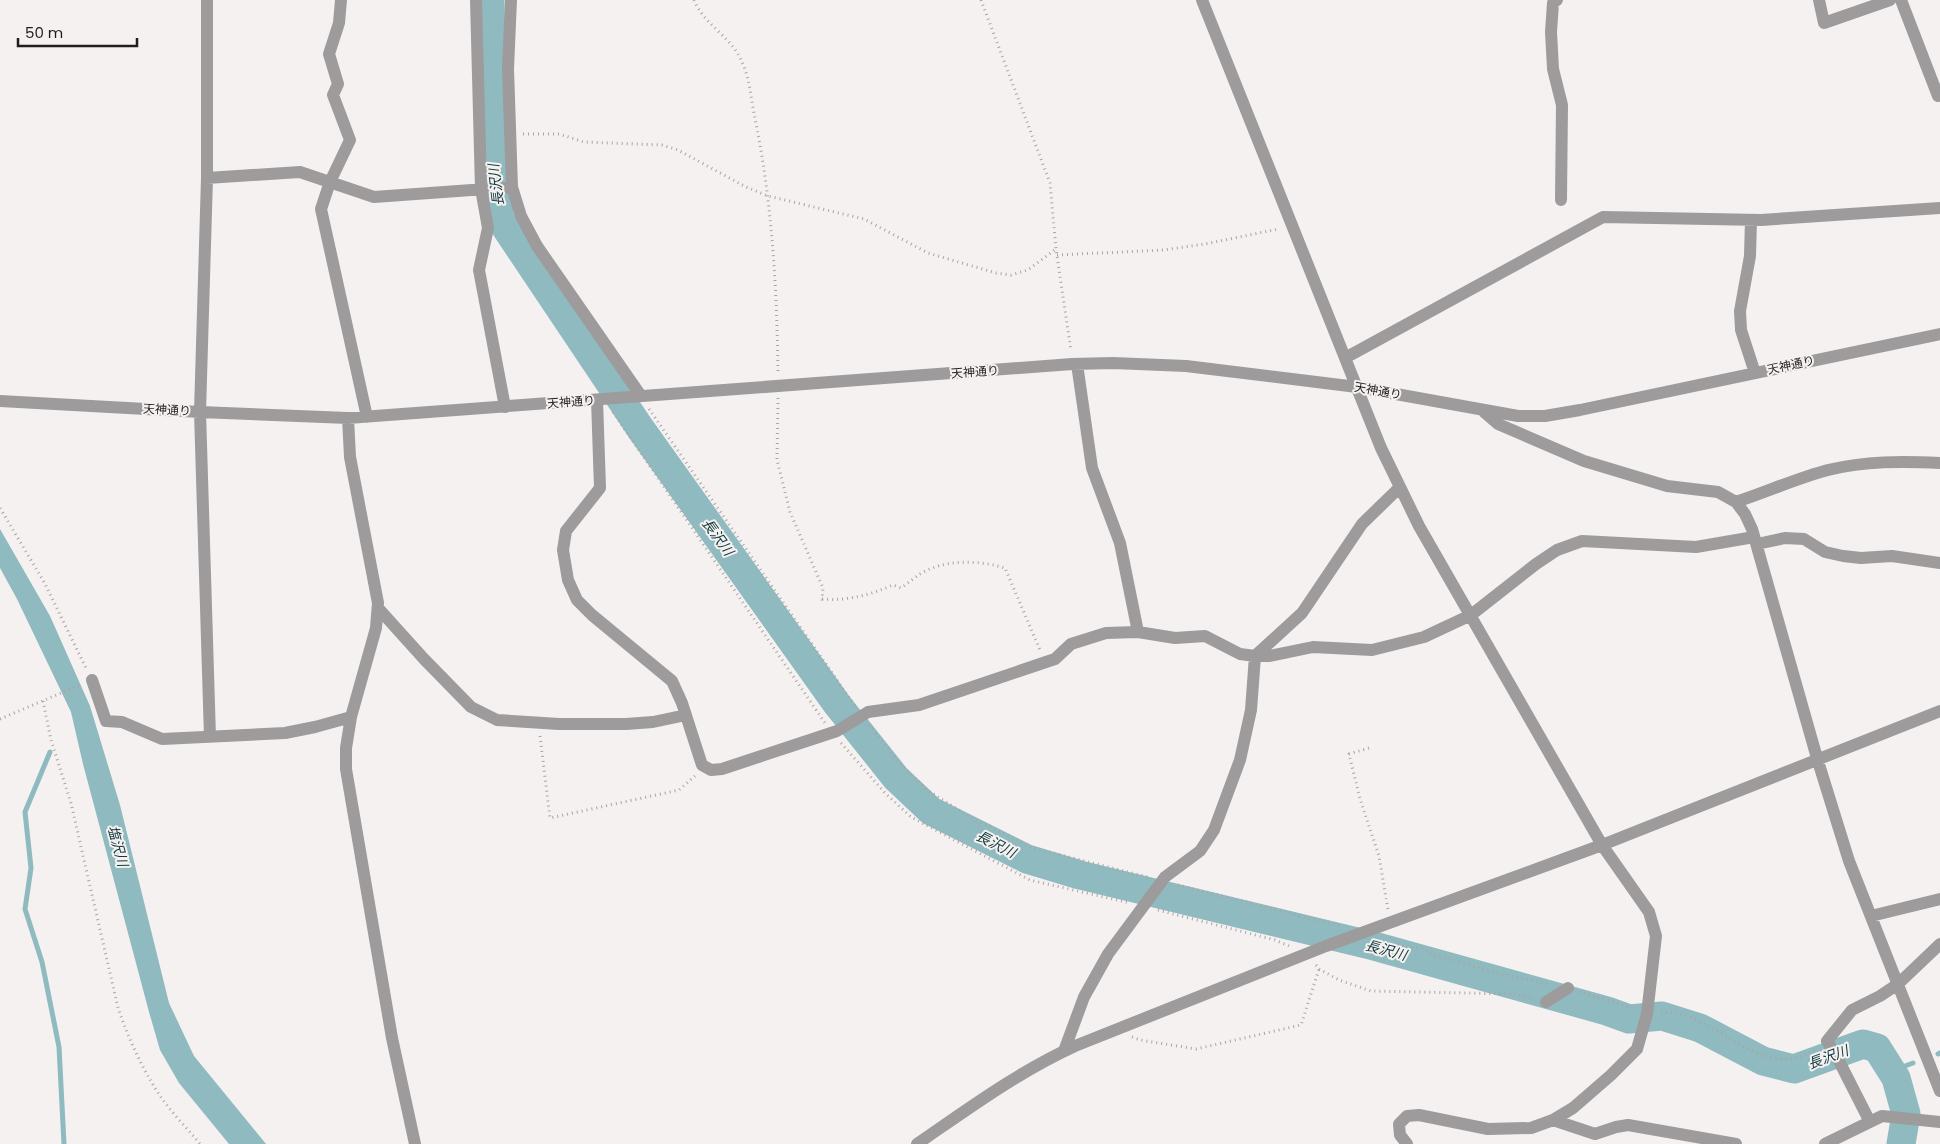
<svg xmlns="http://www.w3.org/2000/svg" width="1940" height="1144" viewBox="0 0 1940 1144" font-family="Poppins,'Noto Sans JP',sans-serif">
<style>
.water{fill:#8fbabf}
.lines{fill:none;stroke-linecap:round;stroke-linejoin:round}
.stream{stroke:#8fbabf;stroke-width:5}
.river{stroke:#8fbabf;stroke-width:29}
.path{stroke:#a8a5a4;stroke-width:3;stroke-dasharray:1 4;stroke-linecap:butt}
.minor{stroke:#9d9b9b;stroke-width:12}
.labels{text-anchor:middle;stroke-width:4;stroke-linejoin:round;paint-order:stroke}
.street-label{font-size:12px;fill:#1f1e1d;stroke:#f5f1f0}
.water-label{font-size:14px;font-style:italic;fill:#0d383c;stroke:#f5f1f0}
</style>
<rect width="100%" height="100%" fill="#f5f1f0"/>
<!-- water -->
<path class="water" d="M0,529L50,616L90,706L120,805L169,1003L194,1056L266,1144H229L179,1083L160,1050L149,1012L83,764L71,712L17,599L0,568Z"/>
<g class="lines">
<!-- stream -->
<path class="stream" d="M50,752L25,812L31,868L25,909L42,962L59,1047L64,1144
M1938,1054L1940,1053
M1892,1071L1913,1063"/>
<!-- river -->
<path class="river" d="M490,0L493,169L500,219L640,428L837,704L896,778L931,811L1027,859L1080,875L1374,946L1607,1011L1629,1019L1662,1016L1700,1028L1763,1061L1794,1069L1863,1044L1877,1048L1896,1078L1906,1114L1901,1144"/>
<!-- path -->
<path class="path" d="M694,0C704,25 732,37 742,62C750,79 751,100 755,118C772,202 777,288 778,374
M981,0L1050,183L1056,249L1071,351
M523,134H559L584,142L662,145L678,150L746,187L768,196L864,219L928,253L996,273L1011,275L1028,270L1056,249
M1057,255L1164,250L1205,244L1279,229
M778,398L777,460L790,512L823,588L822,603
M649,409L855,706
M613,412L825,723
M0,508L44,582L86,668
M822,599C848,601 870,595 893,585L901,588C908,583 914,578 920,574C944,559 979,560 1005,568L1040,650
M43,701L51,740L71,803L118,1008C129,1040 142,1068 160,1096C172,1113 187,1128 200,1144
M0,719L80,685
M869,725L901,765L927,790L970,817L1033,848L1148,877
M540,736L550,818L679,790L695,776
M841,743L885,793L911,817L1030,880L1130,903
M1369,748L1349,754L1360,799L1379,856L1388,910
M1178,885L1341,926
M1158,910L1275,940L1289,946
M1390,937L1404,947L1422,948L1431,954L1500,974L1549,984
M1316,965L1319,969L1339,980L1371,991L1514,994L1534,999
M1579,992L1635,1009
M1661,1013C1667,1013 1674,1012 1680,1014C1686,1015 1692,1018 1698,1021C1737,1038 1773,1078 1816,1049
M1132,1037L1140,1040L1196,1049L1301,1025L1319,969"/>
<!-- minor -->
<path class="minor" d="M207,0V178L200,412L210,737
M341,0L339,23L329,54L338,84L333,95L350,140L330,182L321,209L367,417
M476,0L481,189L488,228L479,270L505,407
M511,0L508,69L512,187L521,216L537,246L641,396
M1202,0L1381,448L1419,526L1602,845L1649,912L1656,936L1647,1014L1637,1049L1611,1075L1573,1108L1553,1120L1531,1128L1488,1129L1419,1115L1407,1116L1399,1124L1400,1135L1407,1144
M1557,0L1553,3L1551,32L1553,69L1562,105L1561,200
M1819,0L1824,23L1890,0
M1901,0L1938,96
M207,178L300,172L374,197L512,187
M1751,220L1750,256L1740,311L1741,330L1755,373
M1345,358L1603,217L1761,220L1940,208
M1077,364L1092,468L1120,543L1138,632
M597,400L600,488L566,531L563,550L568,580L577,600L592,615L672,681L682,703L702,765L711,770L722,769L837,731L868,712L919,705L1046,662L1055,659L1071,644L1106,633L1138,632L1175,638L1205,636L1240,654L1255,656H1270L1313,647L1372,650L1424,637L1471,615L1536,564L1557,550L1582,541L1696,547L1754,537
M0,401L200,412L348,418L1072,364L1113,363L1186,366L1357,387L1518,416H1545L1580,410L1940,334
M1483,411L1498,424L1584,461L1667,486L1718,492L1736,502L1745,514L1752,529L1817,758L1849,861L1940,1091
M348,418L350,457L378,603L376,628L351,717L346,748V769L392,1038L415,1144
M1736,502C1767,492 1797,478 1828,470C1865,461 1902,461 1940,463
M1757,544L1785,538L1804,539L1825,552L1843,556L1861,558L1892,556L1940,563
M378,608L424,659L471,707L497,720L559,724H626L653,722L686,715
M92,680L106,721L122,722L162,739L285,733L315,727L351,717
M1871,916L1940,899
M1546,1002L1568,988
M1064,1051L1084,997L1108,954L1165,877L1200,851L1214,830L1240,760L1251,710L1255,656L1302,613L1362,524L1400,487
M1553,1120L1595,1134L1616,1127L1628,1125L1736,1144
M1870,1122L1839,1061L1827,1041L1852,1010L1880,996L1898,984L1940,944
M917,1144C968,1109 1018,1072 1075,1046L1326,946L1602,845L1940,711
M1825,1144L1882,1116L1940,1122"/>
</g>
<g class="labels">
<!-- street labels -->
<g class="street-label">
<text transform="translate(1791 365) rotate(-12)" y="4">天神通り</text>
<text transform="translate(975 372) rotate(-4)" y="4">天神通り</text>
<text transform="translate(1378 391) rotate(10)" y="4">天神通り</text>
<text transform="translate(571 402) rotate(-4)" y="4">天神通り</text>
<text transform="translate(167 410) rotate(3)" y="4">天神通り</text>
</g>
<!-- water labels -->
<g class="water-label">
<text transform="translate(496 185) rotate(-97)" y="5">長沢川</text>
<text transform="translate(718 537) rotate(54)" y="5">長沢川</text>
<text transform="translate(996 844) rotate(27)" y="5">長沢川</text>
<text transform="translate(118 846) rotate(75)" y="5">塩沢川</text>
<text transform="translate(1386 950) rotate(15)" y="5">長沢川</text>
<text transform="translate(1828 1057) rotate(-20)" y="5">長沢川</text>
</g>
</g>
<!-- scale -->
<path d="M18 38v8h119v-8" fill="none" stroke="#1f1e1d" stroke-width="2.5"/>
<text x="25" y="38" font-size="15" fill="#1f1e1d" stroke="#f5f1f0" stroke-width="4" paint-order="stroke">50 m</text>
</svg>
